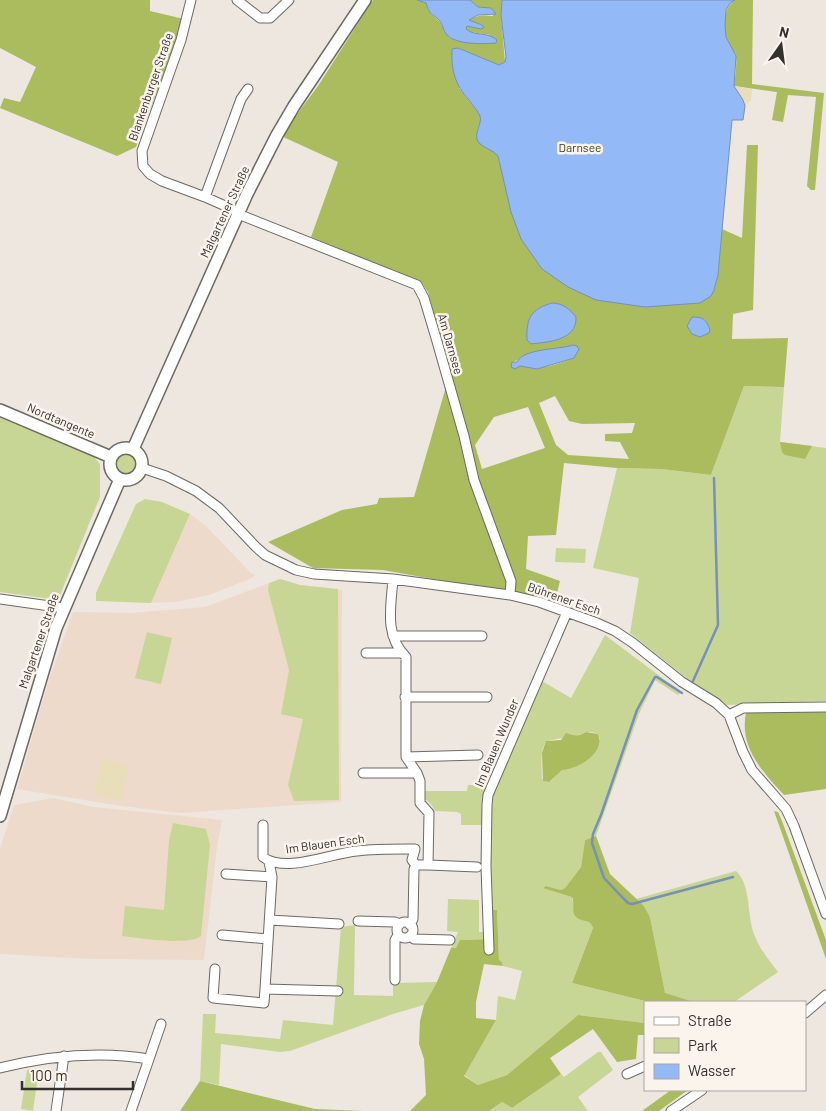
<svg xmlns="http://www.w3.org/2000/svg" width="826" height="1111" viewBox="0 0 826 1111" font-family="Barlow,sans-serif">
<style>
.education{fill:#eedacb}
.green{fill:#c8d695;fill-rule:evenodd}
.forest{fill:#abbc5f;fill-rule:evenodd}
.sand{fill:#e8dfba}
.water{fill:#93b9f6;stroke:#7690ba}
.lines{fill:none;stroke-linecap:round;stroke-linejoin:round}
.stream{stroke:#7690ba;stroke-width:2.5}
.minor-casing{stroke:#6e6963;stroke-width:11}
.tertiary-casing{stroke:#6e6963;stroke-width:14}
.minor{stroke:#fff;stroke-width:9}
.tertiary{stroke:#fff;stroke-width:11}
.labels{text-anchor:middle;stroke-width:5;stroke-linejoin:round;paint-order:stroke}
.street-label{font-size:12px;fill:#33312e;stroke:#fbf4ed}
.park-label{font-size:12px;fill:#394019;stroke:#fbf4ed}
</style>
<rect width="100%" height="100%" fill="#ede7e0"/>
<!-- education -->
<path class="education" d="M190,514L206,526L251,573L255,575L252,578L209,595L175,602L151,603Z
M280,579L300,585L342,590L341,802L180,813L121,806L17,789L47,686L73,612L131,613L205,607Z
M53,798L94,807L222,820L217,847L204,960L90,959L0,954V849L14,805Z"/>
<!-- green -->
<path class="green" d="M744,386L784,387L780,442L826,448V701L727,705L689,680L630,633L639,578L593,568L617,468L661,469L711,475Z
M0,416L94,457L100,464V497L58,600L0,592Z
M114 464a12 12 0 1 1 24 0a12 12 0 1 1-24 0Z
M145,499L162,502L190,514L151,603L96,601V593L136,504Z
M556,548L586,549L585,563L555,562Z
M280,579L300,585L338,589L339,800L294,801L288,785L303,719L281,714L289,670L268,590L269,583Z
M147,632L172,638L161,684L135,678Z
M605,635L681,692L678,695L655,680L639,714L596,836L585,840L581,867L565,888L561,890L546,886L572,897L576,917C583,920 591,919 593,928L572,983L649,1002H645V1023L578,1015L507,1075L478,1085L464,1075L496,1020L498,996L515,1000L522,971L503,966L502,962L499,960L497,910H491V811L494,790L542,681L571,698ZM586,732H592L598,734L600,739L557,773L552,780L547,782L542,779C542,770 539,745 548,741C549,740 564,738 567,737C574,736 579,736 586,732Z
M468,785H487L484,825H461V814L457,812L435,811L431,804L425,799V791H467Z
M173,823L206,829L210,845L201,936C190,946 138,938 122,936L125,906L164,910L169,840Z
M736,871C751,885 747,913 753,931C758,947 768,959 778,972L734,1002H694L665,994L650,917L644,906L636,899Z
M448,899L479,900V932H485V939L461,940L456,948H451L458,932L447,931Z
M355,925L354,995L393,996V983L437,982L424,1005L393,1014L290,1051L280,1052L221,1044L219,1085L200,1081L203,1014H216L215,1033L280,1039L283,1020L333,1025L341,927Z
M598,1052H601L613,1070L578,1097L588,1111H489L502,1102L512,1108L561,1074L564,1077Z
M39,1069L33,1111L21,1109L27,1070Z"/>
<!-- forest -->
<path class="forest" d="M0,0H150V11L184,19L136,147L117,156L0,108L4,98L20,102L36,67L0,48Z
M373,0H417L426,3C431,18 433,13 440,22C443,27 444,32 448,36C460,47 478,39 491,35L470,32L466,29L467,26L481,29L482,25L469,21C476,15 483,15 493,16L491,8L478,7L470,0H502L501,15L505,62L499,65L458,48L459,88L480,115L481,121L478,128L477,138L480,143L494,151L498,156L504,180L718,275L722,229L742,238L747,145H758L753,310L733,314L732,339L788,338L784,387L744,386L711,475L661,469L617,468L564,463L556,535L528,536L526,569L560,581L555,601L383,570L313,568L268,542L342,510L377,504L379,498L414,497L450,373L428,292L422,283L311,237L338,162L281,136L318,86ZM573,345L574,358C551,366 536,373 512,362L544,351L564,348ZM555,396L569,421L582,424L635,423L632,433L605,434V441L620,442L629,459L568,455L556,445L539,403ZM528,407L545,448L482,469L475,445L494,417Z
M735,0H753L752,84L824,93L815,190H811L807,186L816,97L788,95L783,122L772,120L777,92L734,86C735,77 737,66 736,57C736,52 731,49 729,44C722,32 722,8 735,0Z
M780,442L812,446L805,459L785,455L782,452Z
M826,711V789L784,795C762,771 739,747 746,713Z
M586,732L598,734C606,753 578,769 562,770L549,782L543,781L542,753L546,741L561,740L566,733C574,736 578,737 586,732Z
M774,811L778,812L782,821L826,940V959Z
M596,836L610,874L644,906L650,917L665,993L694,1002H649L572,983L593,928C590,918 583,923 576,917C571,913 575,903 572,897L543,888L546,886L561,890L565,888L581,867L585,840Z
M491,910H497L499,960L502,962L503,966L484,964L476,1002V1018L496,1020L464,1076L478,1085L507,1075L578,1015L645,1023V1035H638L636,1059L617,1062L593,1029L550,1058L561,1074L512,1108L502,1102L489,1111H410L426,1095L424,1059L419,1044L420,1021L424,1005L437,982L451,948H456L460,940L491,939Z
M200,1081L315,1109L364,1111H180Z
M671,1090H688L659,1111H642Z"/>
<!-- sand -->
<path class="sand" d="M734,86L752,89L751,100L745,106L743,120Z
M102,758L129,765L121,801L94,795Z"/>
<!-- water -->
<path class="water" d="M417,0H470L478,7L491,8L496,14L478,15L469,20L482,25L484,28L481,29L467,26L466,29C475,37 487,31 497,40L496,43C484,44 456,45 447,35C443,31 443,25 440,21C432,12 431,18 426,3Z
M502,0H735L730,3L726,10L725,25L726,37L736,56L734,86L743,100L745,106L743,120H732L718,275L714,290L711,296L700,303L645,307L596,300L568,287L542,269L521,239L511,212L498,156C493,150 484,148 479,143C472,134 483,124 480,116C478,111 472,105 469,100C455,85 451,70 452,49L458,48L499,65L505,62L506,57L501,15Z
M552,303C562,303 570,309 576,317C577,341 547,342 531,344L527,340C526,318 531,309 552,303Z
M692,317C703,317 706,319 710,330L709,333L700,337L692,334L687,326Z
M573,345L577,346L579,349L574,358L537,369L520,366L515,369L511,367L512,362H517C524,348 558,350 573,345Z"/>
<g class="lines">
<!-- stream -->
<path class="stream" d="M693,681L718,625L714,478
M682,693L657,677H655L637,710L601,815L593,834L592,843L604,878L621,896L628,903L632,904L733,877"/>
<!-- minor casing -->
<g class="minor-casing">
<path id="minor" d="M191,0L181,40L142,151L143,166L150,174L162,181L205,197L239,212
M237,0L260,18H270L289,0
M205,197L241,99L248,89
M238,214L417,285L424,298L436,338L464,436L474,480L511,581L510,595
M142,468L166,476L196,491L219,508L255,546L265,555L296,570L314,574L393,579L510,595L539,602L597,623L615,631L633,643L682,682L716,703L729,715L743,752L752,770L786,809L794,826L826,914
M0,599L64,608
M393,636H482
M366,653H402
M405,697H487
M729,715L743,708L826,707
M406,757L478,755
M363,773H417
M263,825V857C285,874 331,853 357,851C373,849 390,849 407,849H415L412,860L416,865H428L429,813L420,803V781L417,773L406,757V657C384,635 391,607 393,579
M269,862L272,877L265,989L338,991
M428,865L477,867
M226,874L272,877
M270,920L339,924
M358,921L395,922L400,924
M397 930a8 8 0 1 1 16 0a8 8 0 1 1-16 0Z
M410,925L413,919L414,869L416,865
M222,935L268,939
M410,936L414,939L450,940
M489,950L486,867L487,805L488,795L567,612
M215,969L213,998L264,1003L265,989
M395,980V940L398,935
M805,1013L826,995
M0,1068C48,1056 100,1051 149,1059L161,1024
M627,1074L645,1066
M56,1111L64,1056
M131,1111L149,1059
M671,1111L702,1090"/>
</g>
<!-- tertiary casing -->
<g class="tertiary-casing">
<path id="tertiary" d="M0,410L111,457
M110 464a16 16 0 1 1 32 0a16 16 0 1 1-32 0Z
M133,449L247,194L277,135L294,106L365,0
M0,816L56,628L120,479"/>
</g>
<!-- minor -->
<use href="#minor" class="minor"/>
<!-- tertiary -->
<use href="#tertiary" class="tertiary"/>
</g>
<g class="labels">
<!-- street labels -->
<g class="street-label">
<text transform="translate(151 87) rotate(-71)" y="4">Blankenburger Straße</text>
<text transform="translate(225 212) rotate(-65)" y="4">Malgartener Straße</text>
<text transform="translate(450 344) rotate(74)" y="4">Am Darnsee</text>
<text transform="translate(61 421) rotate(23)" y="4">Nordtangente</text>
<text transform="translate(564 599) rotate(19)" y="4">Bührener Esch</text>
<text transform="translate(39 641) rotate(-71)" y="4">Malgartener Straße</text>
<text transform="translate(497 743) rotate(-67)" y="4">Im Blauen Wunder</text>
<text transform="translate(325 844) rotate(-8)" y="4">Im Blauen Esch</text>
</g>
<!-- park labels -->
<g class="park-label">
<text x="580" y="152">Darnsee</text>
</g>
</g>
<!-- legend -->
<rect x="644" y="1001" width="162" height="90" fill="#fbf4ed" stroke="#aba6a1"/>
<rect x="654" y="1017" width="25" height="8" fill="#ffffff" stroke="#aba6a1"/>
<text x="688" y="1026" font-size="15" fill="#33312e">Straße</text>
<rect x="654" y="1038" width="25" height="15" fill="#c8d695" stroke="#aba6a1"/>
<text x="688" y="1051" font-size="15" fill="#33312e">Park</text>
<rect x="654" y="1064" width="25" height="15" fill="#93b9f6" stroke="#aba6a1"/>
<text x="688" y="1076" font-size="15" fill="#33312e">Wasser</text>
<!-- north arrow -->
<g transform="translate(781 45) rotate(14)" stroke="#fbf4ed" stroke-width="4" paint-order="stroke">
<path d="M0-4L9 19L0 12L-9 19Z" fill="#33312e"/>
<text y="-8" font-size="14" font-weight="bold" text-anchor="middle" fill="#33312e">N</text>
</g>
<!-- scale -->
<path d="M22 1081v8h111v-8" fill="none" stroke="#33312e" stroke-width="2.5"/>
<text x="30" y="1081" font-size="15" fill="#33312e" stroke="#fbf4ed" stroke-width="4" paint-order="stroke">100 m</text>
</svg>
